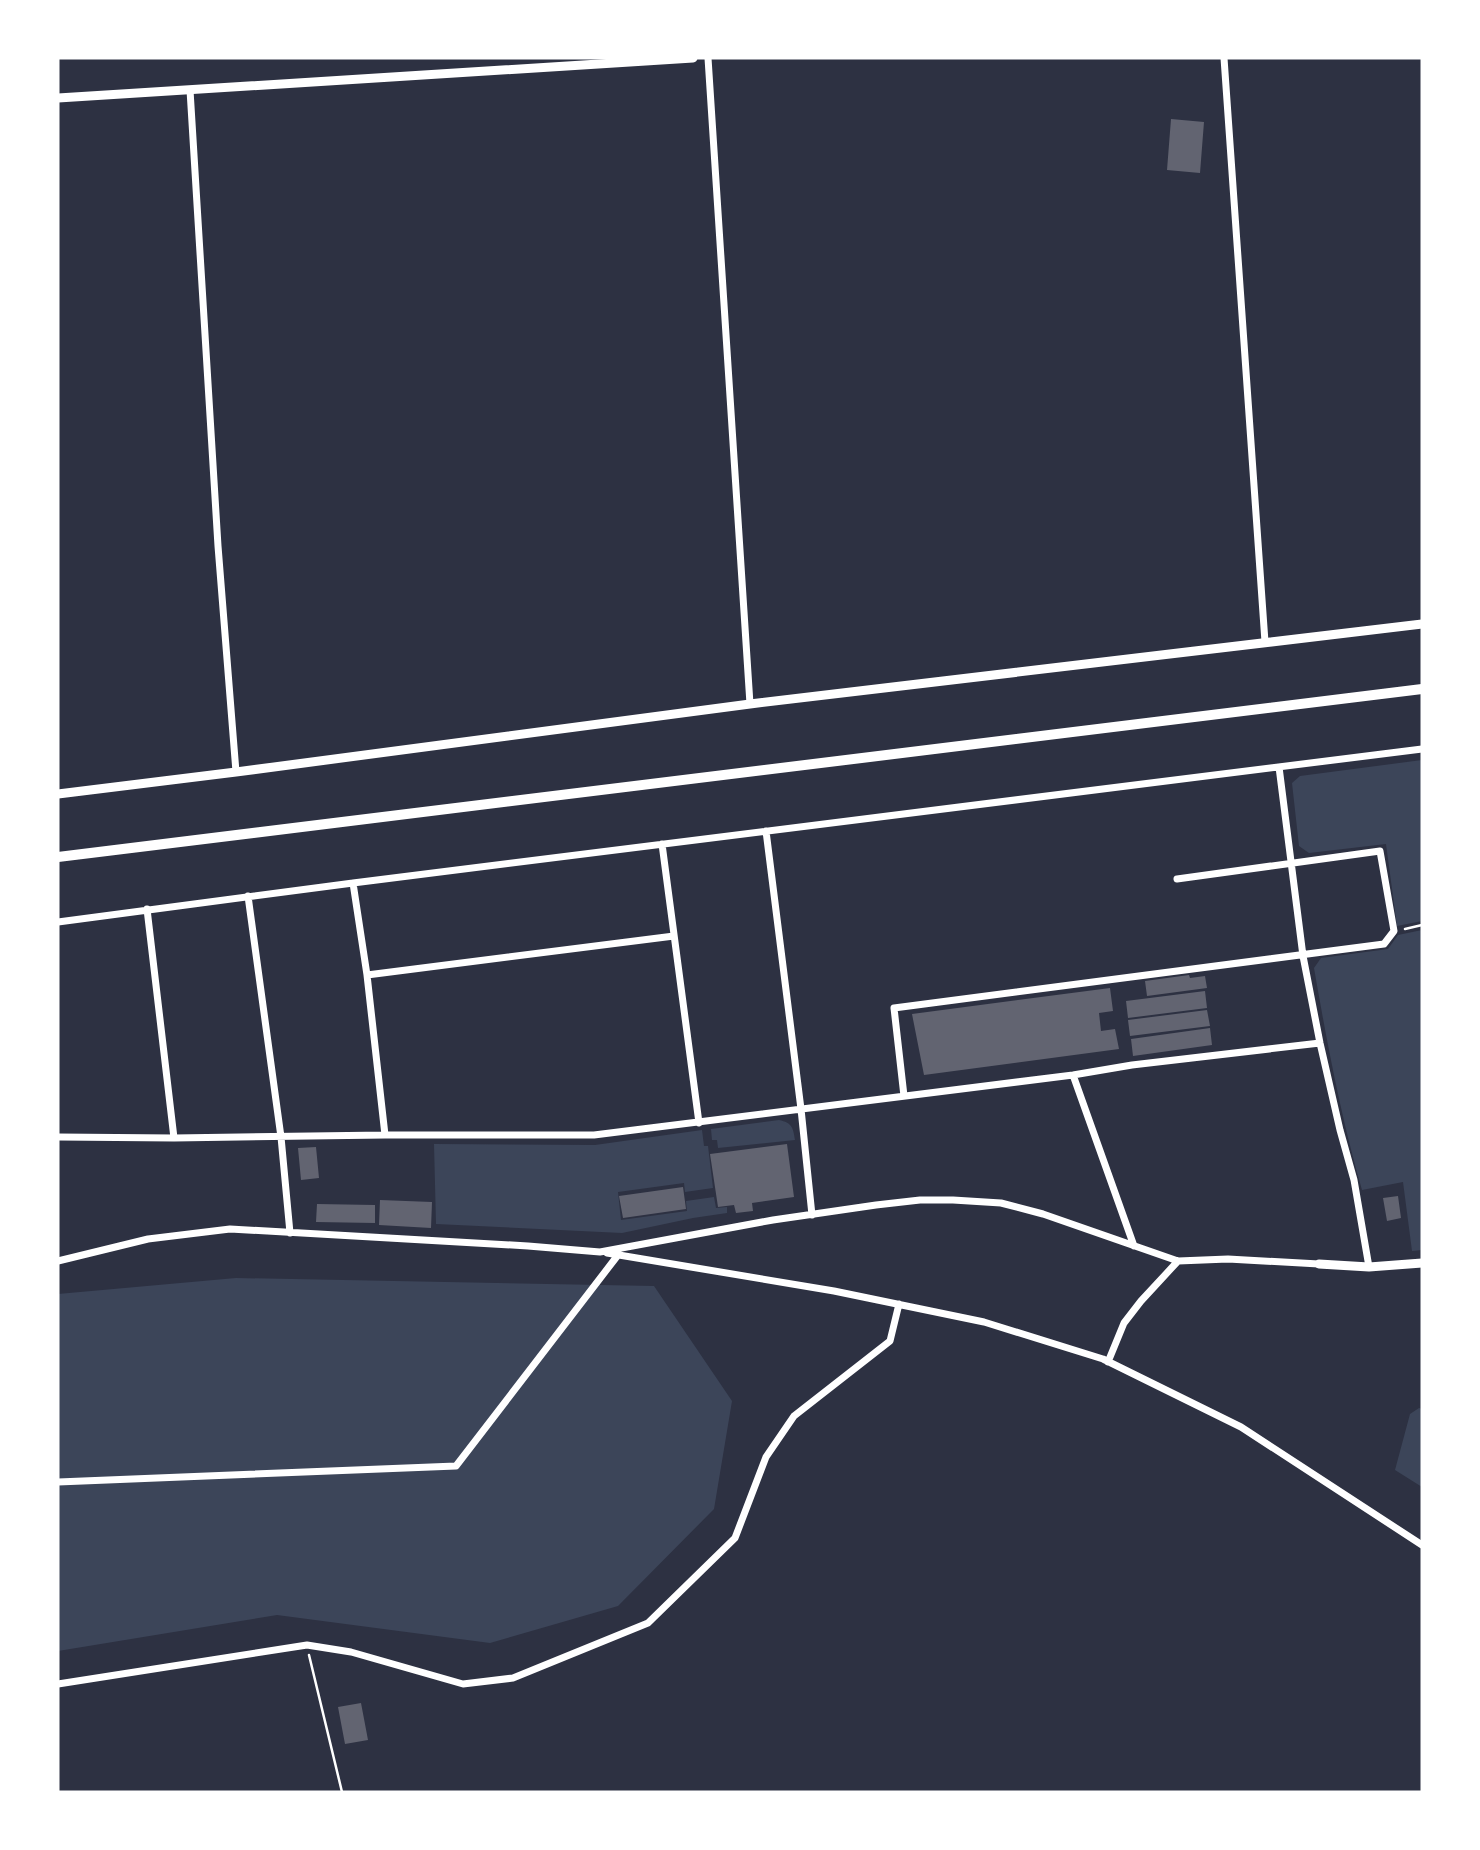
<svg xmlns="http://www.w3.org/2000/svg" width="1480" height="1850" viewBox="0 0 1480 1850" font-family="Barlow,sans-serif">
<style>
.green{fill:#3c4559}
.building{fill:#626471}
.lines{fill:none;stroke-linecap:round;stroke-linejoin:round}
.path{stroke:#fff;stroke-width:2.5}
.minor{stroke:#fff;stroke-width:7}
.tertiary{stroke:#fff;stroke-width:9}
.primary{stroke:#fff;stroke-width:10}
</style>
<rect width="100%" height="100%" fill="#2d3142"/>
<!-- green -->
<path class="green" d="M1422,760V921L1397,926L1386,844L1309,853L1299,846L1292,783L1300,776Z
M1422,930V1250L1412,1251L1403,1182L1362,1190C1341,1117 1327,1043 1314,968L1321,958L1388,949L1398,935Z
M779,1120C792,1123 793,1127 795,1140L718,1148L717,1140H712L711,1129Z
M702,1130L704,1146H708L713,1188L685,1192L684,1183L618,1192L621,1220L687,1211L686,1201L714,1197L716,1208L727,1207V1213L693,1218L622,1233L436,1224L434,1144L595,1145Z
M236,1278L654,1286L732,1401L714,1509L618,1606L490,1643L277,1615L58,1651V1294Z
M1419,1408L1422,1409V1487L1395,1470L1410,1414Z"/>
<!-- building -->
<path class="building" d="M1171,119L1204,122L1200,173L1167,170Z
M1189,975L1190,978L1205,976L1207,988L1147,996L1145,981Z
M1110,988L1113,1011L1099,1013L1101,1031L1115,1029L1119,1049L924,1075L912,1014Z
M1205,991L1207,1008L1128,1018L1126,1001Z
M1207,1010L1210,1026L1130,1036L1128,1020Z
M1210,1028L1212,1045L1133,1056L1131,1039Z
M787,1144L794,1197L752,1203L753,1211L736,1213L734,1205L718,1207L710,1154Z
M316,1147L319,1178L301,1180L298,1148Z
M683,1187L686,1209L623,1218L619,1196Z
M1398,1196L1401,1218L1387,1221L1383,1198Z
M380,1200L432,1202L431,1228L379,1225Z
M317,1204L375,1205V1223L316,1222Z
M361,1703L368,1740L345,1744L338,1707Z"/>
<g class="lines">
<!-- path -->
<path class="path" d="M1405,929L1422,925
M309,1655L342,1792"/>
<!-- minor -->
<path class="minor" d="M708,58L750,704
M1224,58L1265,642
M190,90L218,546L236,772
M1279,767L1303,956L1320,1043L1340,1130L1354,1180L1369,1267
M766,831L801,1109L812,1215
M662,844L699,1123
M353,883L367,975L385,1135
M248,896L281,1137L290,1233
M147,909L174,1138
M58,922L353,883L1422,749
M367,975L674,936
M1073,1075L1134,1246
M904,1096L894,1008L1384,944L1394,931L1380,851L1177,879
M58,1137L174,1138L385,1135H594L1073,1075L1132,1065L1320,1043
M607,1253L834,1291L984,1322L1103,1359L1241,1427L1422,1545
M58,1261L148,1239L230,1229L528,1246L600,1252L773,1220L876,1205L920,1200H953L1001,1203L1043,1214L1178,1261L1228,1259L1319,1264
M1108,1362L1124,1323L1141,1301L1178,1261
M58,1482L456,1466L618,1255
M58,1684L307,1645L351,1652L463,1684L513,1678L648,1623L735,1538L766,1457L794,1416L890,1341L899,1304"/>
<!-- tertiary -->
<path class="tertiary" d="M58,98L693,58
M58,794L236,772L750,704L1422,624
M1319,1264L1369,1267L1422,1263"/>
<!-- primary -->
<path class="primary" d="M58,857L1422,689"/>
</g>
<!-- border -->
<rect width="1480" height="1850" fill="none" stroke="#ffffff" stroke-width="119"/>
</svg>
